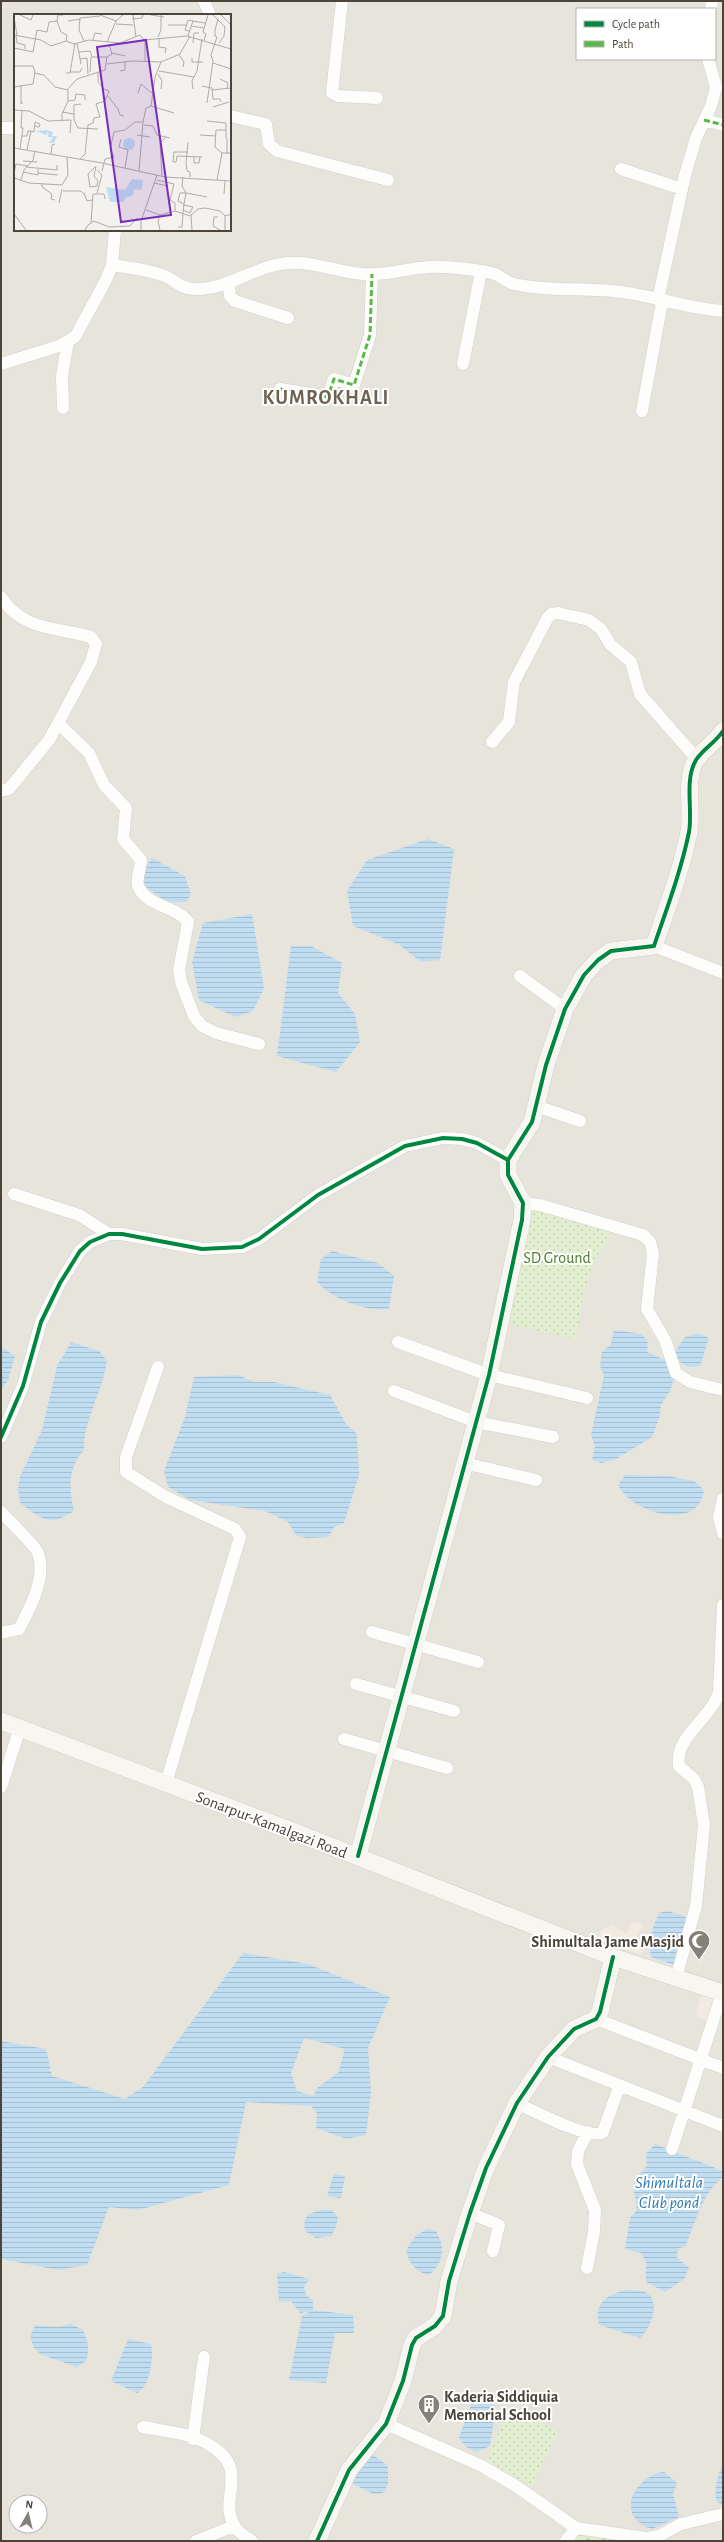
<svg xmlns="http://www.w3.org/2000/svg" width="724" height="2542" viewBox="0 0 724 2542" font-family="'Alegreya Sans',sans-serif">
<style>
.residential{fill:#e7e4dc;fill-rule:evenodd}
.commercial{fill:#f3ebdf}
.green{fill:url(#green-dots)}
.cemetery{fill:url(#cemetery-stones)}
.water{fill:url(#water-rules);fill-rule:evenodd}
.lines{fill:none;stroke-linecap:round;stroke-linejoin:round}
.street-casing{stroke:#d2d0cb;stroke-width:13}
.secondary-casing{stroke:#d3cfc5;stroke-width:18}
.street{stroke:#fdfdfc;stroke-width:12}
.secondary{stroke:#f7f6f1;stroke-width:17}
.quiet{stroke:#58b947;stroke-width:3;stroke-dasharray:6 3;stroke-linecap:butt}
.cycleway-casing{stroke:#fff;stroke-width:6}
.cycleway{stroke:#00873e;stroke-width:4}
.labels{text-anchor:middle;stroke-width:4;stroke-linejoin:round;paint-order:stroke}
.park-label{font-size:16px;fill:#4a7f2a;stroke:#fff}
.street-label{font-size:16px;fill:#4b4439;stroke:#fff}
.poi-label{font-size:16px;font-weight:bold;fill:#4b4439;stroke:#fff;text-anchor:end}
.water-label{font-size:17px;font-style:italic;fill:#2e7ab2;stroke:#fff}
.district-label{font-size:20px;font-weight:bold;letter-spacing:1px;fill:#6e6250;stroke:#fff}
.inset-road{fill:none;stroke:#b0aca6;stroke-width:1}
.view{fill:#7b2cbf;fill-opacity:0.15;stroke:#7b2cbf;stroke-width:2}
.inset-edge{fill:none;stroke:#4b4439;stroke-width:2}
</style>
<defs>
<pattern id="green-dots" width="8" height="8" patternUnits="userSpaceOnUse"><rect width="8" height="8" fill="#e1eecf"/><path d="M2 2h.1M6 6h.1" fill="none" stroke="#c3cdb2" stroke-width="1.8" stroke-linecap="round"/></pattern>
<pattern id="cemetery-stones" width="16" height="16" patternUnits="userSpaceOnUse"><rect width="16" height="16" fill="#e1eecf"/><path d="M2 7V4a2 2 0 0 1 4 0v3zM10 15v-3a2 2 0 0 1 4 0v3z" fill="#c3cdb2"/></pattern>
<pattern id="water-rules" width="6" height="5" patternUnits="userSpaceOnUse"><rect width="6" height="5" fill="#c0ddf1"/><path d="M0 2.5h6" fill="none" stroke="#a6bfcf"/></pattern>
</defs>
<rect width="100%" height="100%" fill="#f4f2ee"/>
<!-- residential -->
<path class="residential" d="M1,1H723V2541H1ZM577,9H715V59H577ZM15,15H230V230H15ZM16,2502H40V2526H16Z"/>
<!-- commercial -->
<path class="commercial" d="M633,1922L643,1925L636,1939L644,1944L642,1955L598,1940L601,1930L612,1924L626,1934Z
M702,1992L715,1996L708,2022L695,2016Z"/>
<!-- green -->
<path class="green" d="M527,1208L611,1229L608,1242L599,1252L584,1289L576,1339L504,1323Z
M507,2413L559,2430L532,2487L486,2461Z"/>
<!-- cemetery -->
<path class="cemetery" d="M580,2534L635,2541H575Z"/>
<!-- water -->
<path class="water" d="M428,839L454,849L440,960L421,962L398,944L353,926L347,891L367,860Z
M152,858L185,876L191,894L187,902H167L136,880Z
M252,914L264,988L253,1011L235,1017L199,1000L192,962L203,923Z
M291,946H311L342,963L338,993L355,1014L360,1042L336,1072L277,1056Z
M332,1251L378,1263L394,1276L389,1309C366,1312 332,1299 317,1282L321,1259Z
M614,1330L642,1334L648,1342L647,1352L665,1360L674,1379L670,1391L661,1405L659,1419L652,1437L618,1458L602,1463L592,1460L595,1446L591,1435L604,1376L600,1366L602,1352L611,1344Z
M698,1333L709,1338L700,1366L689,1367L678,1361L674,1353L685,1337Z
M71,1342L99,1351L107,1361C103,1390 82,1425 84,1450C67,1469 69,1488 74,1511C48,1528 41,1518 20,1503L18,1490L20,1477L42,1430L57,1366Z
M1,1347L15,1356L8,1380L1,1390Z
M238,1375L254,1382H274L330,1395L346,1424L357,1434L359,1475L344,1523L334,1527L329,1537L306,1538L296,1535L288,1522L265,1511L190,1500L168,1487L164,1471L185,1417L194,1377Z
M625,1475L668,1476L694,1481L704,1490C699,1533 631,1513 618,1485Z
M667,1911L685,1916L686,1924L674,1965L651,1957C648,1940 652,1928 659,1913Z
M243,1953L308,1964L390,1997L368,2048L371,2092L366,2135L346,2139L316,2128L317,2113L311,2106L246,2102L229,2185L138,2210L109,2207L87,2265L58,2270L1,2259V2041L46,2049L52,2076L125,2099L143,2087ZM304,2038L345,2049L338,2073L318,2087L313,2096L297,2091L291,2073Z
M655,2144L723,2171V2177C701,2194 696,2223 685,2247L678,2248L677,2258L689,2267L684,2279L665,2292L646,2282V2262L641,2253L625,2249L630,2218L637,2210C635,2183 626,2188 647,2166L646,2154Z
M334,2174L345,2176L341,2198L327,2196Z
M322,2210H332L338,2218L336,2227L331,2236L316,2238L305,2231L304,2224L308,2214Z
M429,2229L436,2231C446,2248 444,2263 429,2275C415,2272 410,2264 406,2251C412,2239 417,2233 429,2229Z
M284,2272L309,2279L304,2287L306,2295L313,2301V2310L353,2315L354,2333H335L326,2383L289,2380L302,2316L311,2311L300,2313L291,2301L279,2302L277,2274Z
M629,2290C634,2291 641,2290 645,2292C662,2300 651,2329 640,2338L599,2325C593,2302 609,2293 629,2290Z
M71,2324L83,2330C88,2341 90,2349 86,2361L77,2367L42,2355L34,2348L30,2336L35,2325L57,2327Z
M128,2339L151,2344C154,2356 150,2388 137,2393L111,2381Z
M483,2396L493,2401L495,2413L490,2446L477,2452L466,2447L459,2438L469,2409L476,2398Z
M373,2455L388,2466V2484L383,2493L373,2494L353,2484C354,2471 361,2461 373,2455Z
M723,2463V2505L716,2501C714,2488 718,2475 723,2463Z
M664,2472L677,2483L673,2494L679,2517L652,2529C614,2518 633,2476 664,2472Z"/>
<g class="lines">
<!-- street casing -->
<g class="street-casing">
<path id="street" d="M204,1L210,15
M342,1L332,93L338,96L377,98
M711,9L712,1
M230,116L266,124L269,144L277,151L388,180
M704,120L723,125
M1,128H15
M621,169L682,189
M112,265C129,268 146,269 162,275C173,278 180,289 193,289C227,291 255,265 289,263C314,261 339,273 364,274C390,276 415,265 442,267C459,268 478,269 495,274C501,277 507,282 514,284C550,292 586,287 621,292C655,296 688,309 723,311
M229,284L230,296L235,301L288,318
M658,300L685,175L696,138L711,106L716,87L708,59
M1,364L59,346L75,337L105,282L112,265L115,230
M463,364L481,271
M280,389L328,397L334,379L354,385L370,335L372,274
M63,408L62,376L68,341
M642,411L662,302
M1,597C23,631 56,627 91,637L96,644L91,662L49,740L9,789L1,791
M58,723L89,753L104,785L126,808L123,839L141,860C141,868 136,877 138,885C144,906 177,906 188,922L179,970L181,982L194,1016L202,1026L216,1033L259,1044
M492,742L509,722L514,682L547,619L551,614L558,613L589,620L601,629L610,644L631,662L640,694L697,759
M654,946L723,973
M520,976L565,1009
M536,1106L580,1121
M14,1194L79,1215L109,1234
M523,1203L540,1205L643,1235L650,1242L653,1253L647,1309L665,1340L676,1373L690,1382L723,1390
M398,1342L489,1375L587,1398
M158,1367L126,1457V1472L166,1497L235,1529L240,1537L166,1783
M394,1391L476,1422L553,1437
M1,1437L23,1386L41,1322L60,1283L80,1251L90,1242L109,1234H122L202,1249L242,1247L259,1239L318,1195L405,1146L443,1138L462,1139L477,1143L508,1160
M464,1463L536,1480
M723,1499L719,1517L723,1533
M1,1512C8,1520 35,1545 38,1553C47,1577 30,1608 19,1629L1,1633
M372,1632L478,1662
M356,1684L454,1711
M344,1739L447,1768
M1,1787L20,1728
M676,1978L696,1906L704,1825L698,1787L694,1779L679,1766C674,1737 711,1719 719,1692L723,1605
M596,2019L723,2068
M548,2057L723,2126
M517,2103C532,2110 590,2141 603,2132L619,2087
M672,2149L722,1993
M470,2213L499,2225L493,2251
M587,2268L594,2232L595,2210L577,2164L578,2151L588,2132
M386,2424L482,2466L516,2486L576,2528L646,2538L659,2536L681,2524L723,2514
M143,2427C163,2431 190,2433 208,2444C252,2469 218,2496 234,2525C237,2532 246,2537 252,2541
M193,2439L204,2357
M196,2541L234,2526
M566,2541L576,2528"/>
</g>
<!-- secondary casing -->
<g class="secondary-casing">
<path id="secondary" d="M1,1721L300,1834L613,1957L723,1993
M358,1856L489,1375L522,1220L523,1203L508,1175V1160L532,1122L546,1065L565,1009L584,975L598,960L611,951L654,946C667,908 681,871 689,832C693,810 684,780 696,760C703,749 716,742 723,731
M317,2541L349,2470L386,2424L403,2381L412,2345L416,2338L435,2326L443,2316L449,2281L470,2213L486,2168L517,2103L548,2057L574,2029L596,2019L600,2012L613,1957"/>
</g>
<!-- street -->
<use href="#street" class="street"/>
<!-- secondary -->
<use href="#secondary" class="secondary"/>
<!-- quiet -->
<path class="quiet" d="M704,120L723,125
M280,389L328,397L334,379L354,385L370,335L372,274"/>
<!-- cycleway casing -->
<g class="cycleway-casing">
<path id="cycleway" d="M1,1437L23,1386L41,1322L60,1283L80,1251L90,1242L109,1234H122L202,1249L242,1247L259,1239L318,1195L405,1146L443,1138L462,1139L477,1143L508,1160
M358,1856L489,1375L522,1220L523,1203L508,1175V1160L532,1122L546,1065L565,1009L584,975L598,960L611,951L654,946C667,908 681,871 689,832C693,810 684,780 696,760C703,749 716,742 723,731
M317,2541L349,2470L386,2424L403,2381L412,2345L416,2338L435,2326L443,2316L449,2281L470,2213L486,2168L517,2103L548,2057L574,2029L596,2019L600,2012L613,1957"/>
</g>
<!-- cycleway -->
<use href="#cycleway" class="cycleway"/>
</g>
<!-- icons -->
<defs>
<g id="mosque-pin" transform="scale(1.15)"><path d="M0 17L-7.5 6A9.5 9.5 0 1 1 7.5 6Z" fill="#868178" stroke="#fff"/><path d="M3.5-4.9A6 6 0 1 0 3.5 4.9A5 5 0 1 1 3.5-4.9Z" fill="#fff"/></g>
<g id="building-pin" transform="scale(1.15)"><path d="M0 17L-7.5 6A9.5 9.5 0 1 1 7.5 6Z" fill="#868178" stroke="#fff"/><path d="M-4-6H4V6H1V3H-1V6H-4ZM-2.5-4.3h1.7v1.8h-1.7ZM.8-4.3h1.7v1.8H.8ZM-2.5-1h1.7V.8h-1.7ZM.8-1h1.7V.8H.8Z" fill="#fff"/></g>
</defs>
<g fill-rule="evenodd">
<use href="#mosque-pin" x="699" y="1941"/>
<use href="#building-pin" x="429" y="2405"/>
</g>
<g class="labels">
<!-- park labels -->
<g class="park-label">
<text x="557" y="1263">SD Ground</text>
</g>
<!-- street labels -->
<g class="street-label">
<text transform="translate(272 1824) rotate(21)" y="6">Sonarpur-Kamalgazi Road</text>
</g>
<!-- poi labels -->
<g class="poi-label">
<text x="684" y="1947">Shimultala Jame Masjid</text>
<text x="444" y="2402" text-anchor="start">Kaderia Siddiquia<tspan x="444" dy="18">Memorial School</tspan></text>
</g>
<!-- water labels -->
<g class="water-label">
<text x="669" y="2188">Shimultala<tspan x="669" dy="20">Club pond</tspan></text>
</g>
<!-- district labels -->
<g class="district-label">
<text x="326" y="404">KUMROKHALI</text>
</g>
</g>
<!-- overview -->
<g transform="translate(14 14)">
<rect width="217" height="217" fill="#f4f2ee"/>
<path d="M32,116L39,118L38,122H43L40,129H35L39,123H34V118L32,121L22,117ZM109 130a6 6 0 1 1 12 0a6 6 0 1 1-12 0ZM118,165L129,166L128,176L120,175L119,181L111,184L110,188H96L92,173L111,176Z" fill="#c0ddf1"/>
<path class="inset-road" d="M6,1L17,6L19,1M49,1H44L43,7L47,18L53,21L52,27M86,1L102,7L109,1M119,1L122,23M137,1L150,3M199,1L211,13L210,22L205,29M207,1L217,11M0,3L3,21M118,5L128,4L129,1M54,7L66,5M102,10L119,11M154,11H172M177,12L190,14M175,17L171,16L174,6L179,7M0,21L27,26L37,32L52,27L60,30L75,26L106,29L126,21L130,26L173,22L217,35M2,21L3,29L11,31V35M174,22L179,7L191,9M144,23L147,16V1M145,24V33L152,34L151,39M79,26L81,19L88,20M190,26L192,20L189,18L194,1M70,27L65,16L66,4L86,2M93,28L102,7M63,29L67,50M179,29L180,19H185M0,34L19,38L23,16L33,18L35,8L43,7M65,38L76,37L78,43H93M98,39L111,42M165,41L170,48L169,53M178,44V48H189M66,45L73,44L74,60M131,47V26M199,49L217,55M93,50L118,47L147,48M0,52H19L21,58L19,70L0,73M106,57L111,56V48M145,57L180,63M56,58H66L68,54M76,58L77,43M20,59L30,61L41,73L54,76V87L48,100V107M52,59H56L61,29M144,60L148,67L147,75M206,65L214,69L213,74M7,71V90L9,88M188,72L198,74L199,85H206L207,88M179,75L178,67L183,57L188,25M53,76L63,65L91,56L93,43L98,40L95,30M198,76L217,74M124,79L127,70L138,79M94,82L104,95L106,101L110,102M54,87L61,86L62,80L71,81V86M193,89L199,47L197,41L203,23L201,22V16L204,5M67,90L60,91V106L64,114L84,115M137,92L160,99M199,93L215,88M0,96L15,97L34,107L57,106L56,119M48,98L60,100M193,107L212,109V124M130,111L139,112L143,121L156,124M123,121L136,123M186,121L202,122M8,122H13L14,117H17M107,125L105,133L114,136L111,154M174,128L172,149L173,157L176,158V163M0,134L88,149L151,163L217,167M6,135L9,114H7L8,96M13,136L17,117L20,118L21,108L26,110L25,113L21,112M208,139L201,133L202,116H212M37,140L38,131L41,130M213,140V124M180,143V149H185L186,143M66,145L71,140L74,111L79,109L80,104L86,103L82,90L91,87L95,77L90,75L84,68V59M9,147L23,148M159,148H162L163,142L188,143M159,148L160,138H174M12,153L43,156V151M81,153L74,160L76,173L83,172L84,167L80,162L82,152M83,156L88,161L83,179M88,157L91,145L100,143L96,135L100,118L111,116L121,108H129M125,157L129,108L132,94L137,92L141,63L147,48L166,40L176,22M9,158L24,161V155M0,159L2,150L14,152M24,159L44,161M148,162L146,129L152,123M0,164L15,169L48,171L54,161L53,143M7,166L10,156L19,146L21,137M143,166L160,170L156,186L161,189V197M203,166L208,139H217M140,169L154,172M28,170V173L38,180L37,185L41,186M49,177H67L70,180M70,179L73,187L78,186M210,180L211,167M45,189L48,175M170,190L172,179L193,183M132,196L146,201L161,197L176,202L184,195L191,194L206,197L211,202L217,200M169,196L176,199L179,193L170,191M169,199L170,190L164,187L166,179H172L168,172L169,163M0,200L12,216M177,201L178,216M204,203H200L199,212L206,216M77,209L79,180H90L91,185M164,213H168L169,199M71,216L74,211L80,207L95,213L116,212L123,204M127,216V207L143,161M146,216L144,207L146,201M211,216V202"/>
<path class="view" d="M132,26L157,201L107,208L83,33Z"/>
<rect width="217" height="217" class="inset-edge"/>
</g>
<!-- border -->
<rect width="724" height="2542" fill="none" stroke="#4b4439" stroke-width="4"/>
<!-- legend -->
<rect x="576" y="8" width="140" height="52" fill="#ffffff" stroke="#b7b4b0"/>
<rect x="584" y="21" width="20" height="6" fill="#00873e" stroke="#b7b4b0"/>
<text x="612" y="28" font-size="12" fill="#4b4439">Cycle path</text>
<rect x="584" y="41" width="20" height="6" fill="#58b947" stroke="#b7b4b0"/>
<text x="612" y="48" font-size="12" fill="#4b4439">Path</text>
<!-- north arrow -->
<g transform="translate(28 2514) rotate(8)"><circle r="19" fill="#ffffff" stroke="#b7b4b0"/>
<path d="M0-3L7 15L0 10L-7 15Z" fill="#868178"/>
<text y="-6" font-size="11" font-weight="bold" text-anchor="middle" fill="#4b4439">N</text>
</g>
</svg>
